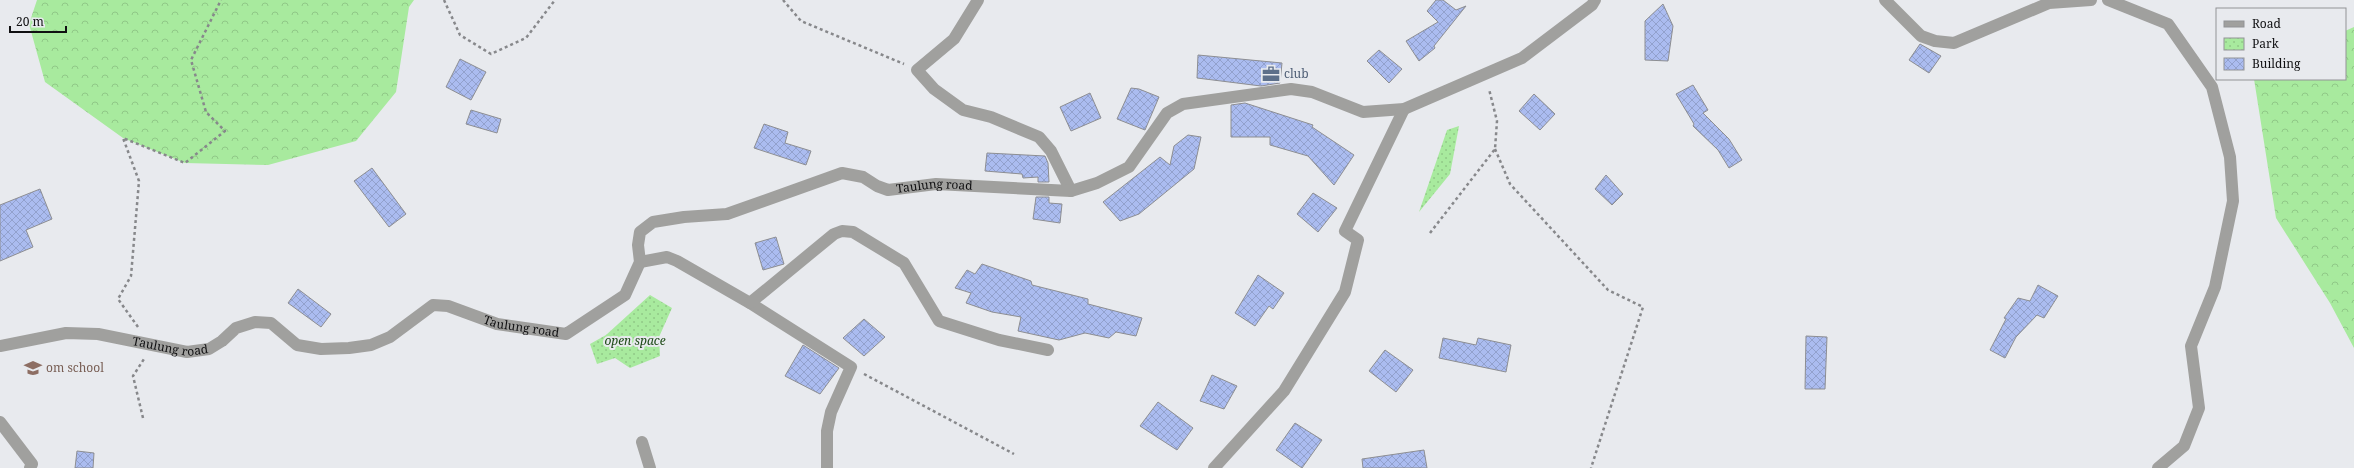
<svg xmlns="http://www.w3.org/2000/svg" width="2354" height="468" viewBox="0 0 2354 468" font-family="'Noto Serif',serif">
<style>
.forest{fill:url(#forest-crowns)}
.park{fill:url(#park-dots)}
.building{fill:url(#building-cross-hatch);stroke:#8d8e92}
.lines{fill:none;stroke-linecap:round;stroke-linejoin:round}
.path{stroke:#87888b;stroke-width:2.5;stroke-dasharray:3 3;stroke-linecap:butt}
.minor{stroke:#a0a09e;stroke-width:12}
.labels{text-anchor:middle;stroke-width:4;stroke-linejoin:round;paint-order:stroke}
.service-label{font-size:12px;fill:#4e5e75;stroke:#e8eaee;text-anchor:start}
.street-label{font-size:12px;fill:#101012;stroke:#e8eaee}
.park-label{font-size:12px;font-style:italic;fill:#1d4a16;stroke:#e8eaee}
.education-label{font-size:12px;fill:#785e54;stroke:#e8eaee;text-anchor:start}
</style>
<defs>
<pattern id="forest-crowns" width="20" height="18" patternUnits="userSpaceOnUse"><rect width="20" height="18" fill="#a8ea9e"/><path d="M2 6a3 3 0 1 1 6 0M12 15a3 3 0 1 1 6 0" fill="none" stroke="#90c887"/></pattern>
<pattern id="park-dots" width="8" height="8" patternUnits="userSpaceOnUse"><rect width="8" height="8" fill="#a8ea9e"/><path d="M2 2h.1M6 6h.1" fill="none" stroke="#90c887" stroke-width="1.8" stroke-linecap="round"/></pattern>
<pattern id="building-cross-hatch" width="8" height="8" patternUnits="userSpaceOnUse"><rect width="8" height="8" fill="#abbcf0"/><path d="M0 0l8 8M0 8l8-8" fill="none" stroke="#92a1cd"/></pattern>
</defs>
<rect width="100%" height="100%" fill="#e8eaee"/>
<!-- forest -->
<path class="forest" d="M37,0H414L409,7L396,92L356,141L268,165L185,163L123,138L45,82L29,24Z
M2354,27V348L2330,303L2276,218L2254,79H2345V31Z"/>
<!-- park -->
<path class="park" d="M1459,126L1450,174L1419,212L1447,130Z
M650,295L672,308L659,337L660,356L630,368L615,358L597,364L590,344L606,335Z"/>
<!-- building -->
<path class="building" d="M1436,0H1443L1456,10L1466,6L1434,46L1435,48L1419,61L1406,41L1438,22L1427,11Z
M1663,4L1673,26L1668,61L1645,60V21Z
M1920,44L1941,56L1929,73L1909,60Z
M1379,50L1402,69L1389,83L1367,61Z
M1198,55L1282,63L1280,83L1261,86L1197,78Z
M460,59L486,72L471,100L446,87Z
M1693,85L1708,110L1703,113L1729,139L1742,160L1729,168L1718,150L1693,126L1694,124L1676,94Z
M1131,88L1139,89L1159,97L1145,130L1117,119Z
M1090,93L1101,118L1071,131L1060,107Z
M1534,94L1555,114L1540,130L1519,111Z
M1245,103L1313,125L1312,127L1354,155L1334,185L1308,156L1270,145V137H1231V105Z
M471,110L501,119L497,133L466,124Z
M764,124L788,132L785,143L811,151L806,165L754,148Z
M1188,135L1201,137L1194,169L1139,214L1120,221L1103,202L1160,157L1170,165L1174,146Z
M987,153L1045,156L1048,163L1049,182H1038V177L1023,178L1022,174L985,171Z
M372,168L406,214L389,227L354,181Z
M1606,175L1623,194L1612,205L1595,189Z
M40,189L52,219L26,230L33,247L0,261V205Z
M1313,193L1337,208L1318,232L1297,214Z
M1036,197H1049V203L1062,204L1060,223L1033,219Z
M776,237L784,264L763,270L755,243Z
M982,264L1031,281L1032,285L1088,299V304L1142,318L1136,336L1116,332L1109,338L1085,333L1059,340L1018,331L1021,317L992,312L966,303L971,293L955,288L967,270L975,274Z
M1258,275L1284,293L1273,309L1269,306L1255,326L1235,313Z
M2038,285L2058,296L2044,318L2037,315L2016,337L2005,358L1990,350L2006,319L2004,318L2018,298L2030,301Z
M298,289L331,314L321,327L288,303Z
M864,319L885,337L864,356L843,338Z
M1806,336L1827,337L1825,389H1805Z
M1443,338L1476,345L1478,338L1511,345L1506,372L1439,358Z
M803,345L839,368L820,394L785,376Z
M1385,350L1413,370L1396,392L1369,371Z
M1212,375L1237,386L1224,409L1200,401Z
M1158,402L1193,428L1177,450L1140,426Z
M1295,423L1322,440L1302,468L1276,450Z
M1424,450L1427,468H1363L1362,459Z
M77,451L94,453L93,468H75Z"/>
<g class="lines">
<!-- path -->
<path class="path" d="M444,0L460,35L491,54L526,38L555,0
M783,0L801,21L904,64
M1495,149L1510,184L1608,290L1643,307L1591,468
M1430,233L1495,149L1497,121L1489,89
M138,327L118,299L131,276L139,181L123,138L185,163L225,131L206,112L191,60L221,0
M864,374L1014,454
M143,418L133,376L144,359"/>
<!-- minor -->
<g class="minor">
<path d="M978,0L954,39L917,70L934,89L963,110L991,117L1039,137L1051,151L1071,191"/>
<path d="M1885,0L1921,36L1935,41L1954,43L2049,3L2091,0"/>
<path d="M2108,0L2168,24L2212,87L2230,157L2233,201L2215,287L2191,346L2199,408L2184,446L2158,468"/>
<path d="M640,262L667,257L677,261L750,303L851,367L831,412L827,431V468"/>
<path d="M750,303L834,234L842,231L853,232L904,263L939,321L999,340L1048,350"/>
<path id="s1" d="M0,346L66,333L98,334L187,352L209,349L222,341L236,328L255,322L271,323L297,345L321,349L349,348L371,345L390,337L433,305L448,306L497,324L566,334L625,295L640,262L638,245L640,232L653,222L684,217L727,214L842,173L863,177L877,186L888,190L936,184L1071,191L1097,183L1129,167L1167,113L1183,104L1291,89L1312,92L1363,112L1404,109L1522,58L1592,5L1595,0"/>
<path d="M0,422L32,464L30,468"/>
<path d="M642,442L650,468"/>
<path d="M1214,468L1284,391L1345,292L1358,240L1345,231L1404,109"/>
</g>
</g>
<!-- icons -->
<defs>
<g id="office-bare" transform="scale(1.38)"><path d="M-6-3h4V-5.5h4V-3h4V5H-6ZM-1-4.5V-3h2v-1.5ZM-6 0V1H6V0Z" fill="#5c6f8a" stroke="#e8eaee" stroke-width="2.5" paint-order="stroke"/></g>
<g id="school-bare" transform="scale(1.38)"><path d="M0-5L7-2L0 1L-7-2ZM-4 1L0 2.5L4 1V4Q0 6-4 4Z" fill="#8d6e63" stroke="#e8eaee" stroke-width="2.5" paint-order="stroke"/></g>
</defs>
<g fill-rule="evenodd">
<use href="#office-bare" x="1271" y="74"/>
<use href="#school-bare" x="33" y="368"/>
</g>
<g class="labels">
<!-- service labels -->
<g class="service-label">
<text x="1284" y="78">club</text>
</g>
<!-- street labels -->
<g class="street-label">
<text dy="4" stroke="none"><textPath href="#s1" startOffset="1049">Taulung road</textPath></text>
<text dy="4" stroke="none"><textPath href="#s1" startOffset="557">Taulung road</textPath></text>
<text dy="4" stroke="none"><textPath href="#s1" startOffset="173">Taulung road</textPath></text>
</g>
<!-- park labels -->
<g class="park-label">
<text x="635" y="345">open space</text>
</g>
<!-- education labels -->
<g class="education-label">
<text x="46" y="372">om school</text>
</g>
</g>
<!-- legend -->
<rect x="2216" y="8" width="130" height="72" fill="#e8eaee" stroke="#929396"/>
<rect x="2224" y="21" width="20" height="6" fill="#a0a09e" stroke="#929396"/>
<text x="2252" y="28" font-size="12" fill="#101012">Road</text>
<rect x="2224" y="38" width="20" height="12" fill="url(#park-dots)" stroke="#929396"/>
<text x="2252" y="48" font-size="12" fill="#101012">Park</text>
<rect x="2224" y="58" width="20" height="12" fill="url(#building-cross-hatch)" stroke="#929396"/>
<text x="2252" y="68" font-size="12" fill="#101012">Building</text>
<!-- scale -->
<path d="M10 26v6h56v-6" fill="none" stroke="#101012" stroke-width="2"/>
<text x="16" y="26" font-size="12" fill="#101012" stroke="#e8eaee" stroke-width="3" paint-order="stroke">20 m</text>
</svg>
